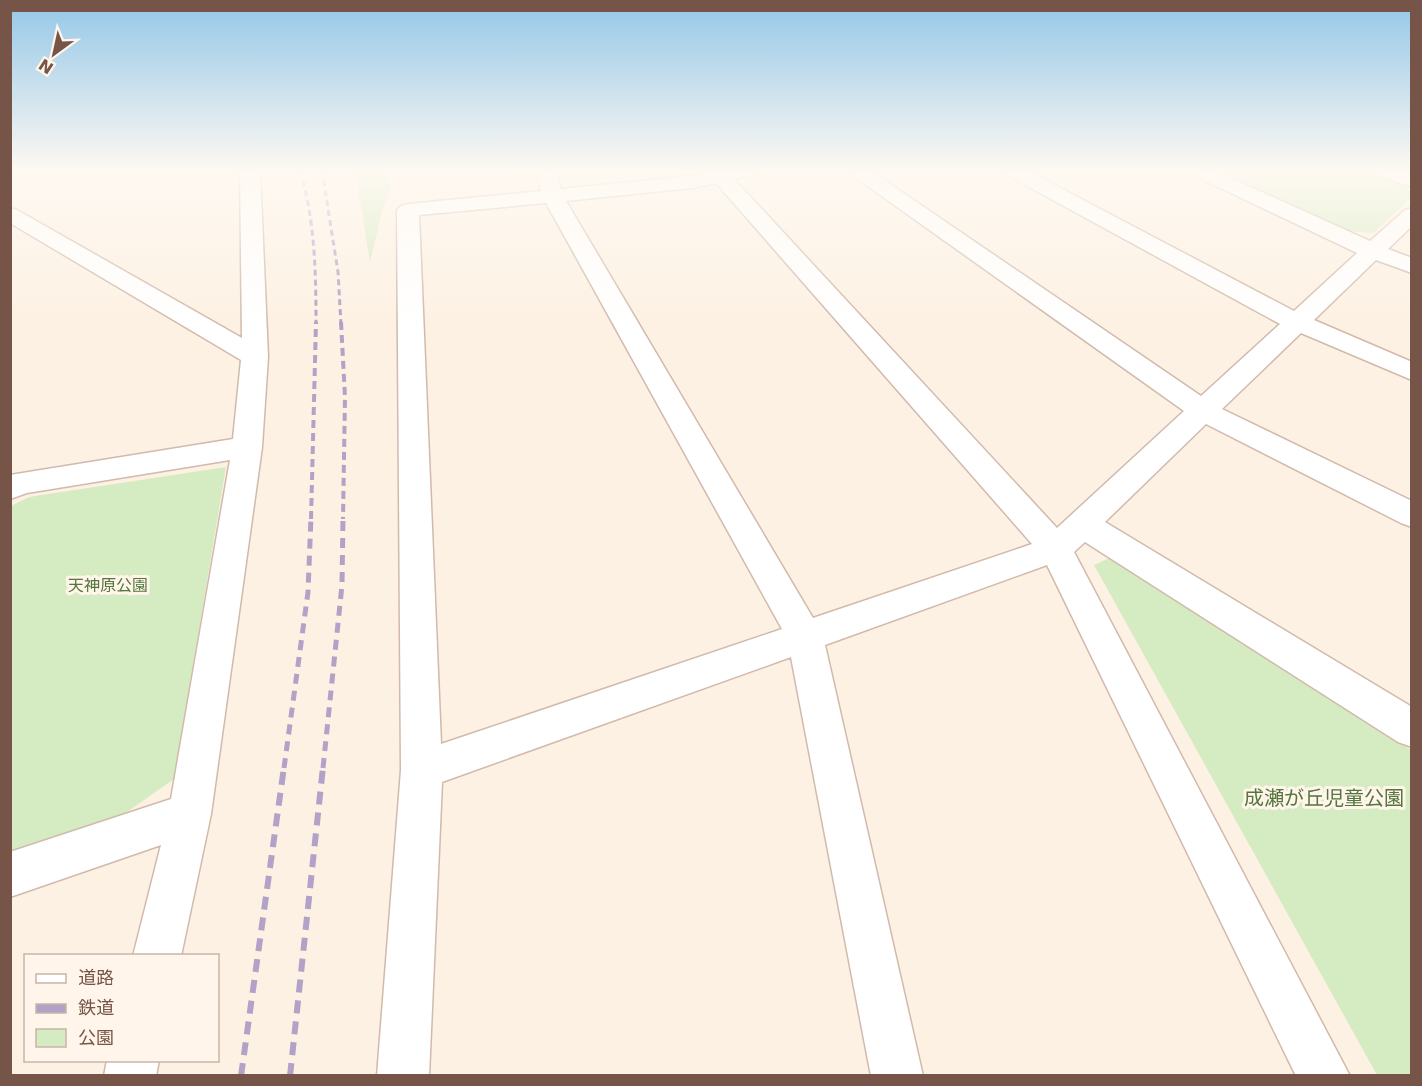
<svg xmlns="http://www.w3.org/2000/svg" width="1422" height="1086" viewBox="0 0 1422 1086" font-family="'DejaVu Sans','Noto Sans JP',sans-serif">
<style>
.green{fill:#d5ebc1}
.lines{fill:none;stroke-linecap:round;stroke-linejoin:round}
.street-casing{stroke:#d1baac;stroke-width:3}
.street{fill:#fff;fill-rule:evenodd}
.rail-far3{stroke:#b3a2c7;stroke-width:3;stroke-dasharray:6 4;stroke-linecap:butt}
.rail-far2{stroke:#b3a2c7;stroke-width:4;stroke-dasharray:8 5;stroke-linecap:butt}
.rail-far1{stroke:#b3a2c7;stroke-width:5;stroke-dasharray:10 7;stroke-linecap:butt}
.rail{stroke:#b3a2c7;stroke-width:6;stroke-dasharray:13 8;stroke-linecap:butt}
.labels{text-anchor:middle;stroke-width:6;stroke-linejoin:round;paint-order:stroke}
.park-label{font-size:16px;fill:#52763d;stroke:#fff5ea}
.near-park-label{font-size:20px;fill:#52763d;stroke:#fff5ea}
</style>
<rect width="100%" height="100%" fill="#fdf1e3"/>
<!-- green -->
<path class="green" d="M351,171H382L391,187L382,211L370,263L358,187Z
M1217,171H1371L1403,184L1411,193V198L1373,233L1346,231Z
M226,467L174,779L124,814L11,850V506L29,497Z
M1110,558L1411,750V1075H1377L1094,565Z"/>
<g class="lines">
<!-- street casing -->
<g class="street-casing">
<path id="street" d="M240,171H260L268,357L262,447L211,814L181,956H133L161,845L10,897V852L171,799L230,460L27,493L10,499V475L233,439L241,360L10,223V208L17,210L242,338Z
M537,171H555L561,189L692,176L707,173V171H755L753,175L734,179L1057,528L1184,411L852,175L850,171H871L1201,396L1280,324L1007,175L1005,171H1028L1294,311L1357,253L1193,175L1191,171H1215L1370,241L1405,210L1412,208V226L1388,249L1412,258V273L1376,260L1314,320L1412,362V380L1301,333L1222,409L1412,501V527L1401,523L1206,424L1105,522L1412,707V747L1398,742L1085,542L1074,552L1350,1076H1296L1047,565L825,645L923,1076H871L791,657L442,782L429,1076H377L401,770L397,210L401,206L408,204L541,191ZM716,183L1032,544L813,618L566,201L692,188ZM546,203L782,629L441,744L419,215Z
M1375,171H1402L1412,174V187L1378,175Z
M107,1060H159L156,1076H104Z"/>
</g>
<!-- street -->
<use href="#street" class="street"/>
<!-- rail-far3 -->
<path class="rail-far3" d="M300,171C315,219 316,274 316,324
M320,171L324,183L338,272L341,324"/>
<!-- rail-far2 -->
<path class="rail-far2" d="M341,322L345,397L343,519
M311,519L316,322"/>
<!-- rail-far1 -->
<path class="rail-far1" d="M284,768L308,592L311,517
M323,768L342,585L343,517"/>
<!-- rail -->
<path class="rail" d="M241,1076L284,767
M290,1076L323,767"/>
</g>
<!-- sky -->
<linearGradient id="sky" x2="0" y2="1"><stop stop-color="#94c7e8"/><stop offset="0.53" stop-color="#fef9f2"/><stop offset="1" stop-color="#fef9f2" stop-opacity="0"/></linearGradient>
<rect width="1422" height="323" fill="url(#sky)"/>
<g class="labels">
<!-- park labels -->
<g class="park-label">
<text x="108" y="591">天神原公園</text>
</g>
<!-- near-park labels -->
<g class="near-park-label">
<text x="1324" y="805">成瀬が丘児童公園</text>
</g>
</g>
<!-- border -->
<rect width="1422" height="1086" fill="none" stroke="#765548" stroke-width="24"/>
<!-- legend -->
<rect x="24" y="954" width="195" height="108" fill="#fff5ea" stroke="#c8b5a9" stroke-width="1.5"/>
<rect x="36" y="974" width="30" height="9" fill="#ffffff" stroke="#c8b5a9" stroke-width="1.5"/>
<text x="78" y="984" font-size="18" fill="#765548">道路</text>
<rect x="36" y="1004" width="30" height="9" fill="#b3a2c7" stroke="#c8b5a9" stroke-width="1.5"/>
<text x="78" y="1014" font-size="18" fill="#765548">鉄道</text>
<rect x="36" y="1029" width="30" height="18" fill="#d5ebc1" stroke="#c8b5a9" stroke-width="1.5"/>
<text x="78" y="1044" font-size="18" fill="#765548">公園</text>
<!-- north arrow -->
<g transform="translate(54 54) rotate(213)" stroke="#fff5ea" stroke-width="4.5" paint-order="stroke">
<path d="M0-4.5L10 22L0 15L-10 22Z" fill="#765548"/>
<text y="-9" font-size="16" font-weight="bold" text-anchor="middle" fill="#765548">N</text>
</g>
</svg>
